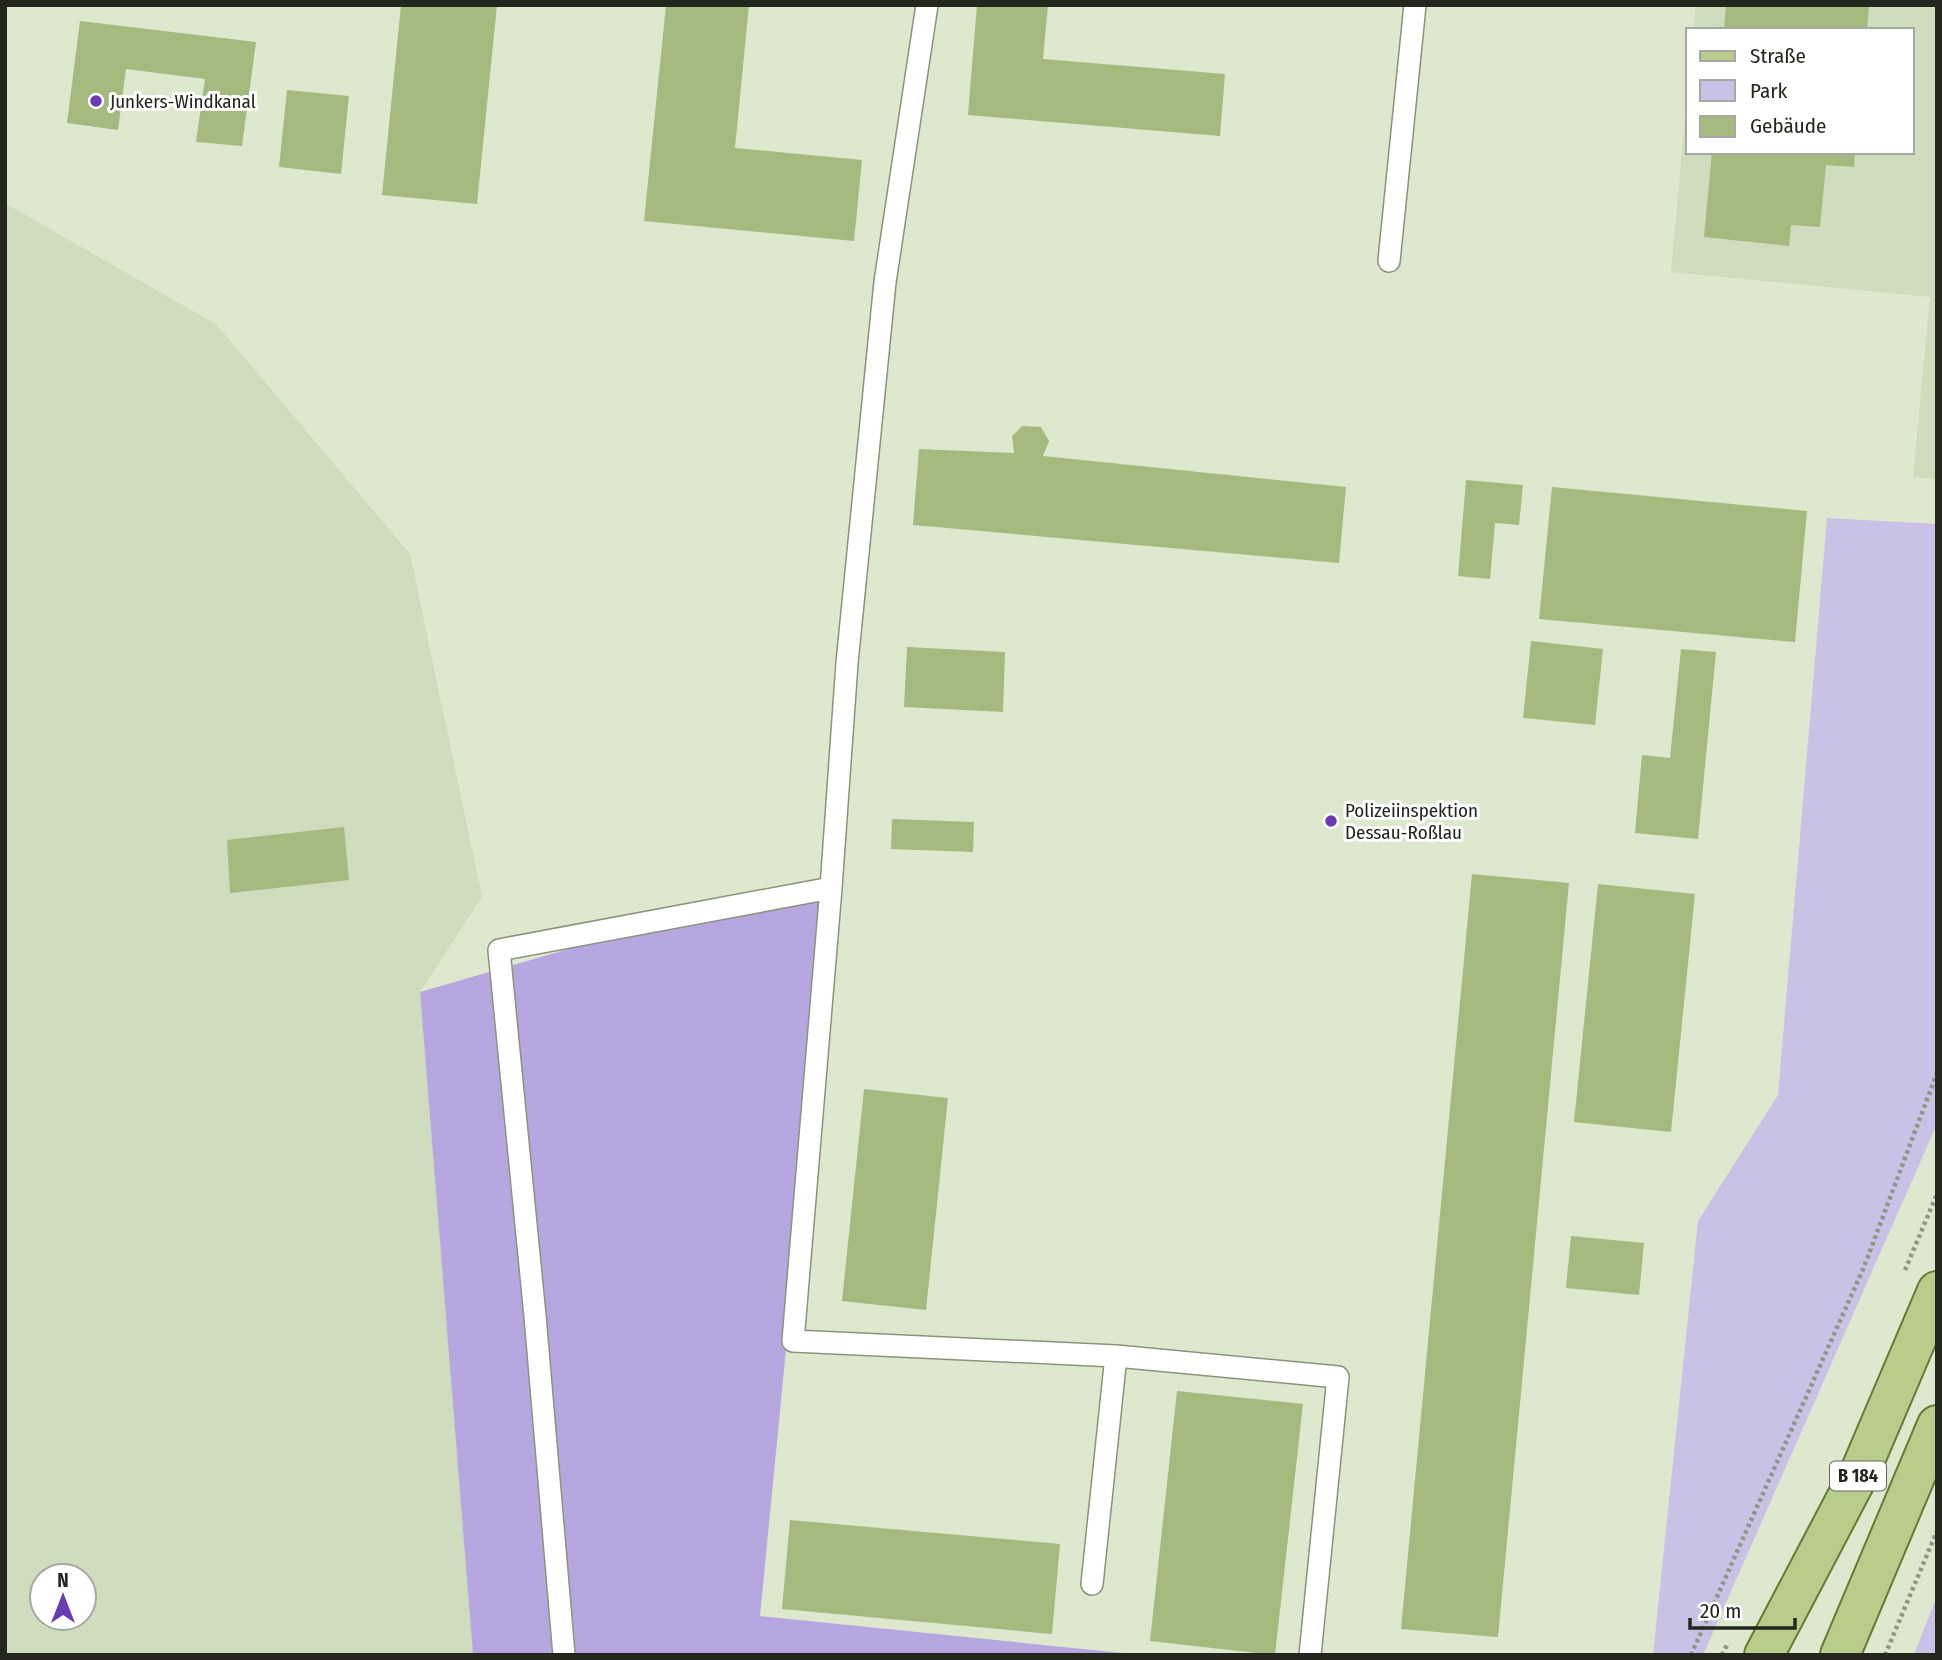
<svg xmlns="http://www.w3.org/2000/svg" width="1942" height="1660" viewBox="0 0 1942 1660" font-family="'Fira Sans Condensed',sans-serif">
<style>
.built{fill:#cfdcbd;fill-rule:evenodd}
.green{fill:#cac1e7}
.forest{fill:#b6a7e1}
.building{fill:#a4ba7f}
.lines{fill:none;stroke-linecap:round;stroke-linejoin:round}
.service-casing{stroke:#8a947c;stroke-width:24}
.primary-casing{stroke:#647c33;stroke-width:42}
.path{stroke:#909884;stroke-width:4.5;stroke-dasharray:3.5 3.5;stroke-linecap:butt}
.service{stroke:#fff;stroke-width:21}
.primary{stroke:#b8cd8c;stroke-width:38}
.poi-dot{fill:#6a3cb4;stroke:#fff;stroke-width:2.5}
.labels{text-anchor:middle;stroke-width:6;stroke-linejoin:round;paint-order:stroke}
.shield{fill:#fff;stroke:#646760;stroke-width:2}
.shield-label{font-size:18px;font-weight:bold;fill:#22261c}
.poi-label{font-size:19px;fill:#22261c;stroke:#fff;text-anchor:start}
</style>
<rect width="100%" height="100%" fill="#dee8ce"/>
<!-- built -->
<path class="built" d="M1696,5H1937V479L1913,477L1930,297L1671,272L1688,86V152H1912V30H1693Z
M5,203L217,325L410,554L482,897L420,992L473,1655H5ZM42,1576H84V1618H42Z"/>
<!-- green -->
<path class="green" d="M1827,518L1937,524V1124L1703,1655H1653L1698,1221L1778,1095Z
M1937,1596V1655H1914Z"/>
<!-- forest -->
<path class="forest" d="M831,888L760,1616L1142,1655H473L420,992L683,916Z"/>
<!-- building -->
<path class="building" d="M401,5H497L477,204L382,195Z
M666,5H749L735,148L862,160L854,241L644,221Z
M977,5H1048L1043,59L1225,74L1220,136L968,115Z
M1726,5H1869L1867,30H1724Z
M80,21L256,42L242,146L196,142L205,79L126,69L118,130L67,123Z
M287,90L349,96L341,174L279,167Z
M1712,152H1855L1854,167L1826,165L1820,227L1791,225L1789,246L1704,237Z
M1022,426L1041,427L1049,441L1043,456L1346,487L1339,563L913,525L919,449L1014,453L1012,436Z
M1466,480L1523,485L1519,525L1495,523L1490,579L1458,576Z
M1552,487L1807,511L1795,642L1539,619Z
M1531,641L1603,649L1595,725L1523,718Z
M907,647L1005,652L1003,712L904,707Z
M1681,649L1716,652L1698,839L1635,833L1642,755L1670,758Z
M892,819L974,822L973,852L891,849Z
M344,827L349,880L230,893L227,840Z
M1472,874L1569,883L1498,1637L1401,1629Z
M1598,884L1695,894L1671,1132L1574,1122Z
M864,1089L948,1098L926,1310L842,1301Z
M1571,1236L1644,1243L1639,1295L1566,1288Z
M1177,1391L1303,1404L1275,1655L1150,1641Z
M790,1520L1060,1544L1052,1634L782,1609Z"/>
<g class="lines">
<!-- service casing -->
<g class="service-casing">
<path id="service" d="M1389,261L1415,5
M831,888L847,663L885,282L927,5
M1092,1584L1116,1356
M564,1655L535,1316L499,950L831,888L793,1341L1116,1356L1338,1377L1310,1655"/>
</g>
<!-- primary casing -->
<g class="primary-casing">
<path id="primary" d="M1764,1655L1859,1474L1937,1291
M1840,1655L1937,1425"/>
</g>
<!-- path -->
<path class="path" d="M1905,1270L1937,1194
M1691,1655L1864,1267L1937,1073
M1722,1655L1727,1645
M1885,1655L1937,1531"/>
<!-- service -->
<use href="#service" class="service"/>
<!-- primary -->
<use href="#primary" class="primary"/>
</g>
<!-- markers -->
<g class="poi-dot">
<circle cx="96" cy="101" r="7"/>
<circle cx="1331" cy="821" r="7"/>
</g>
<g class="labels">
<!-- shield labels -->
<rect class="shield" x="1830" y="1461.5" width="56" height="29" rx="5"/>
<g class="shield-label">
<text x="1858" y="1482">B 184</text>
</g>
<!-- poi labels -->
<g class="poi-label">
<text x="110" y="108">Junkers-Windkanal</text>
<text x="1345" y="817">Polizeiinspektion<tspan x="1345" dy="22">Dessau-Roßlau</tspan></text>
</g>
</g>
<!-- border -->
<rect width="1942" height="1660" fill="none" stroke="#22261c" stroke-width="14"/>
<!-- legend -->
<rect x="1686" y="28" width="228" height="126" fill="#ffffff" stroke="#a7a8a4" stroke-width="2"/>
<rect x="1700" y="51" width="35" height="10" fill="#b8cd8c" stroke="#a7a8a4" stroke-width="2"/>
<text x="1750" y="63" font-size="21" fill="#22261c">Straße</text>
<rect x="1700" y="80" width="35" height="21" fill="#cac1e7" stroke="#a7a8a4" stroke-width="2"/>
<text x="1750" y="98" font-size="21" fill="#22261c">Park</text>
<rect x="1700" y="116" width="35" height="21" fill="#a4ba7f" stroke="#a7a8a4" stroke-width="2"/>
<text x="1750" y="133" font-size="21" fill="#22261c">Gebäude</text>
<!-- north arrow -->
<g transform="translate(63 1597)"><circle r="33" fill="#ffffff" stroke="#a7a8a4" stroke-width="2"/>
<path d="M0-5L12 26L0 18L-12 26Z" fill="#6a3cb4"/>
<text y="-10" font-size="19" font-weight="bold" text-anchor="middle" fill="#22261c">N</text>
</g>
<!-- scale -->
<path d="M1690 1618v10h105v-10" fill="none" stroke="#22261c" stroke-width="3.5"/>
<text x="1700" y="1618" font-size="21" fill="#22261c" stroke="#ffffff" stroke-width="5" paint-order="stroke">20 m</text>
</svg>
